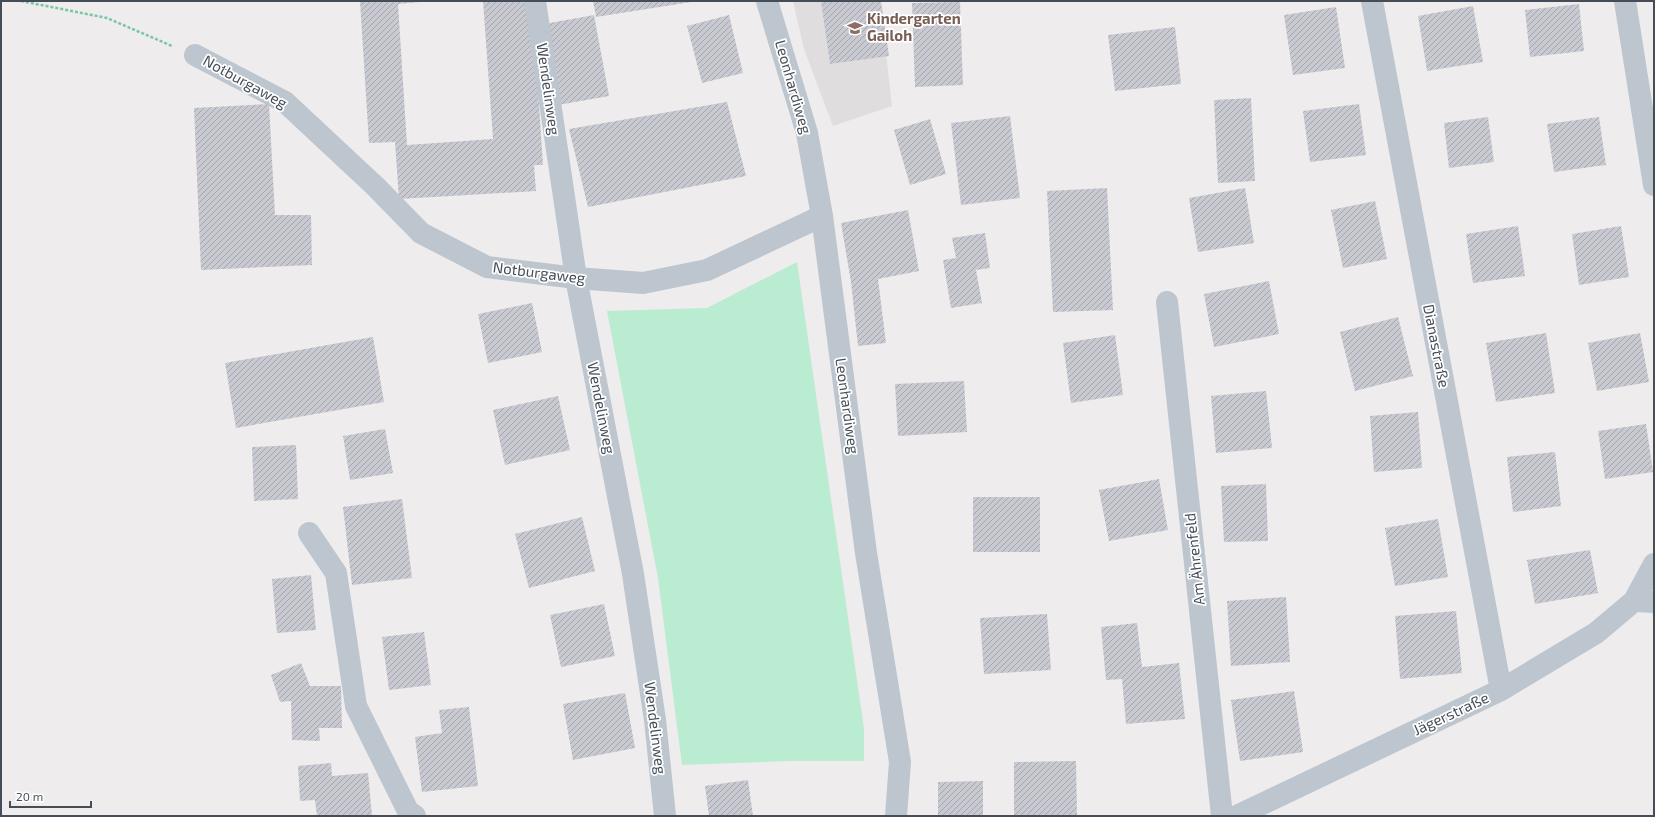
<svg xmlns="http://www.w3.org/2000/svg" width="1655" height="817" viewBox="0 0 1655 817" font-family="'Exo 2',sans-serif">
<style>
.education{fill:#dfdddd}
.grass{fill:#baecd1}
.building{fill:url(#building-hatch)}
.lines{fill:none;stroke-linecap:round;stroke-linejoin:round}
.path{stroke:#74c8a4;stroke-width:2.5;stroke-dasharray:3 2;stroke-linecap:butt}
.minor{stroke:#bdc5ce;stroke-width:22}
.labels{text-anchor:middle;stroke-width:3.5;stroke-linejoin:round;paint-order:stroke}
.education-label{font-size:15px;font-weight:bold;fill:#785e54;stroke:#fff;text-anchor:start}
.street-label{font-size:15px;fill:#454e58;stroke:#fff}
</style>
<defs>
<pattern id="building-hatch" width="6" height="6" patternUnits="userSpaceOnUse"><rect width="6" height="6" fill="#c9cad1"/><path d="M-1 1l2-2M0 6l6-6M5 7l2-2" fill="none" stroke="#a5a6ac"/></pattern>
</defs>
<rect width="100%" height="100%" fill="#eeecec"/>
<!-- education -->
<path class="education" d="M793,1H880L892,106L833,126L804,49Z"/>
<!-- grass -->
<path class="grass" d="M797,262L864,729V761H788L682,765L658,578L607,311L707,308Z"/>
<!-- building -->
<path class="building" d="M360,1H430L398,4L407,145L493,139L483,1H532L543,165H534L536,191L399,199L395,142L369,143Z
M593,1H691V2L596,17Z
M821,1H881L889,56L830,64Z
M960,2L963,85L915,87L912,3Z
M1579,4L1584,51L1530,57L1525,10Z
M1473,6L1483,62L1427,71L1418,16Z
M1336,7L1345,68L1293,75L1284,15Z
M594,15L609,96L558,105L544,24Z
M729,15L743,73L702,83L687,26Z
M1175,27L1181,84L1115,91L1108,35Z
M1251,98L1255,181L1218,183L1214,100Z
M727,102L746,176L588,207L569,129Z
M269,104L275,215H311L312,265L201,270L194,108Z
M1359,104L1366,155L1310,162L1303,111Z
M1010,116L1020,198L961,205L951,123Z
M1488,117L1494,162L1449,168L1444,123Z
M1599,117L1606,165L1554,172L1547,124Z
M930,119L946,174L910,185L894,130Z
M1107,188L1113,310L1053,312L1047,191Z
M1245,188L1254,243L1198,252L1189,198Z
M1375,201L1387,259L1343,268L1331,210Z
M908,210L919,271L878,279L886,343L858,346L851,282L841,223Z
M1518,226L1525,276L1473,283L1466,234Z
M1621,226L1629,277L1579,285L1572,234Z
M985,233L990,268L976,270L982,303L951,308L943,260L956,258L952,238Z
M1269,281L1279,334L1214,347L1204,294Z
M532,303L542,352L488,363L478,314Z
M1398,317L1413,376L1355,391L1340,332Z
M1546,333L1555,393L1496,402L1486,343Z
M1640,333L1649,382L1597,391L1588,343Z
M1115,335L1123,395L1071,403L1063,343Z
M373,337L384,402L236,428L225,363Z
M964,381L967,432L898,436L895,384Z
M1266,391L1272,448L1216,453L1211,396Z
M558,396L570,450L505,465L493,410Z
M1418,412L1422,468L1374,472L1370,416Z
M1646,424L1653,472L1605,479L1598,431Z
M385,429L393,473L350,480L343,436Z
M296,445L298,499L254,501L252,447Z
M1555,452L1561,506L1513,512L1507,457Z
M1159,479L1168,530L1109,541L1099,490Z
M1266,484L1268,541L1224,542L1221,486Z
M973,497H1040V552H973Z
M402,499L412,578L352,585L343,507Z
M582,517L595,571L529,588L515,534Z
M1438,519L1448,577L1395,586L1385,528Z
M1590,550L1598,593L1535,604L1527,560Z
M311,575L316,630L277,633L272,579Z
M1286,597L1290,662L1231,666L1227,601Z
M604,604L615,656L561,667L550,615Z
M1456,611L1462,673L1400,679L1395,616Z
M1047,614L1051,670L984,674L980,618Z
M1137,623L1142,667L1179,663L1185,719L1126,724L1122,679L1106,680L1101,627Z
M424,632L431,685L389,690L382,637Z
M301,663L310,686H341L342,728H319L320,741L292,740L291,701L280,702L271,675Z
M1294,691L1303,752L1240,761L1231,700Z
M625,693L635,748L573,760L563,704Z
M469,707L478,786L422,792L415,737L442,733L439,710Z
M1076,761L1077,816H1014V762Z
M331,763L332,776L368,773L372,816H317L315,800L300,801L298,766Z
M748,780L753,816H709L705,786Z
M983,781V816H938V782Z"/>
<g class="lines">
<!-- path -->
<path class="path" d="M21,1L107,18L172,46"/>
<!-- minor -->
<path class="minor" d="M535,1L576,278L633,574L655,720L665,816
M767,1L807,133L822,216L866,553L900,762L896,816
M1372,1L1501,690
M1625,1L1654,185
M195,55L285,102L375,186L421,233L487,267L576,278L643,283L707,270L822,216
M1167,302L1222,816
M309,533L336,573L356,706L408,811L415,816
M1634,601L1654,602
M1237,816L1501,690L1596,633L1634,601L1654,564"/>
</g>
<!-- icons -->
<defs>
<g id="school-bare" transform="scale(1.2)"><path d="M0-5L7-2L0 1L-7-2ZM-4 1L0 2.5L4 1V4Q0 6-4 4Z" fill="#8d6e63" stroke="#fff" stroke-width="2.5" paint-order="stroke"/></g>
</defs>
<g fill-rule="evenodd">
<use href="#school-bare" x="855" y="28"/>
</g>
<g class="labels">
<!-- education labels -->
<g class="education-label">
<text x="867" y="24">Kindergarten<tspan x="867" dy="17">Gailoh</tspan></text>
</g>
<!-- street labels -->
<g class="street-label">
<text transform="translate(245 82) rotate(29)" y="5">Notburgaweg</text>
<text transform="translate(793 87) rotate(74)" y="5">Leonhardiweg</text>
<text transform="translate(548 89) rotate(82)" y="5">Wendelinweg</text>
<text transform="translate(539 273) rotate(7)" y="5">Notburgaweg</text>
<text transform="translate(1436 346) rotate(79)" y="5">Dianastraße</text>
<text transform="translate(847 406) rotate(82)" y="5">Leonhardiweg</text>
<text transform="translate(601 408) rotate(79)" y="5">Wendelinweg</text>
<text transform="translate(1195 559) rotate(-96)" y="5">Am Ährenfeld</text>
<text transform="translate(1451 714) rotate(-25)" y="5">Jägerstraße</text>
<text transform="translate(655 728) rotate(83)" y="5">Wendelinweg</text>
</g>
</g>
<!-- border -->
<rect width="1655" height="817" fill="none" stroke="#454e58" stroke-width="4"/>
<!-- scale -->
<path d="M10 801v6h81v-6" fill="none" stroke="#454e58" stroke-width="2"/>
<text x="16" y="801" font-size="12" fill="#454e58" stroke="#ffffff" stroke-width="3" paint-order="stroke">20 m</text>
</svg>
